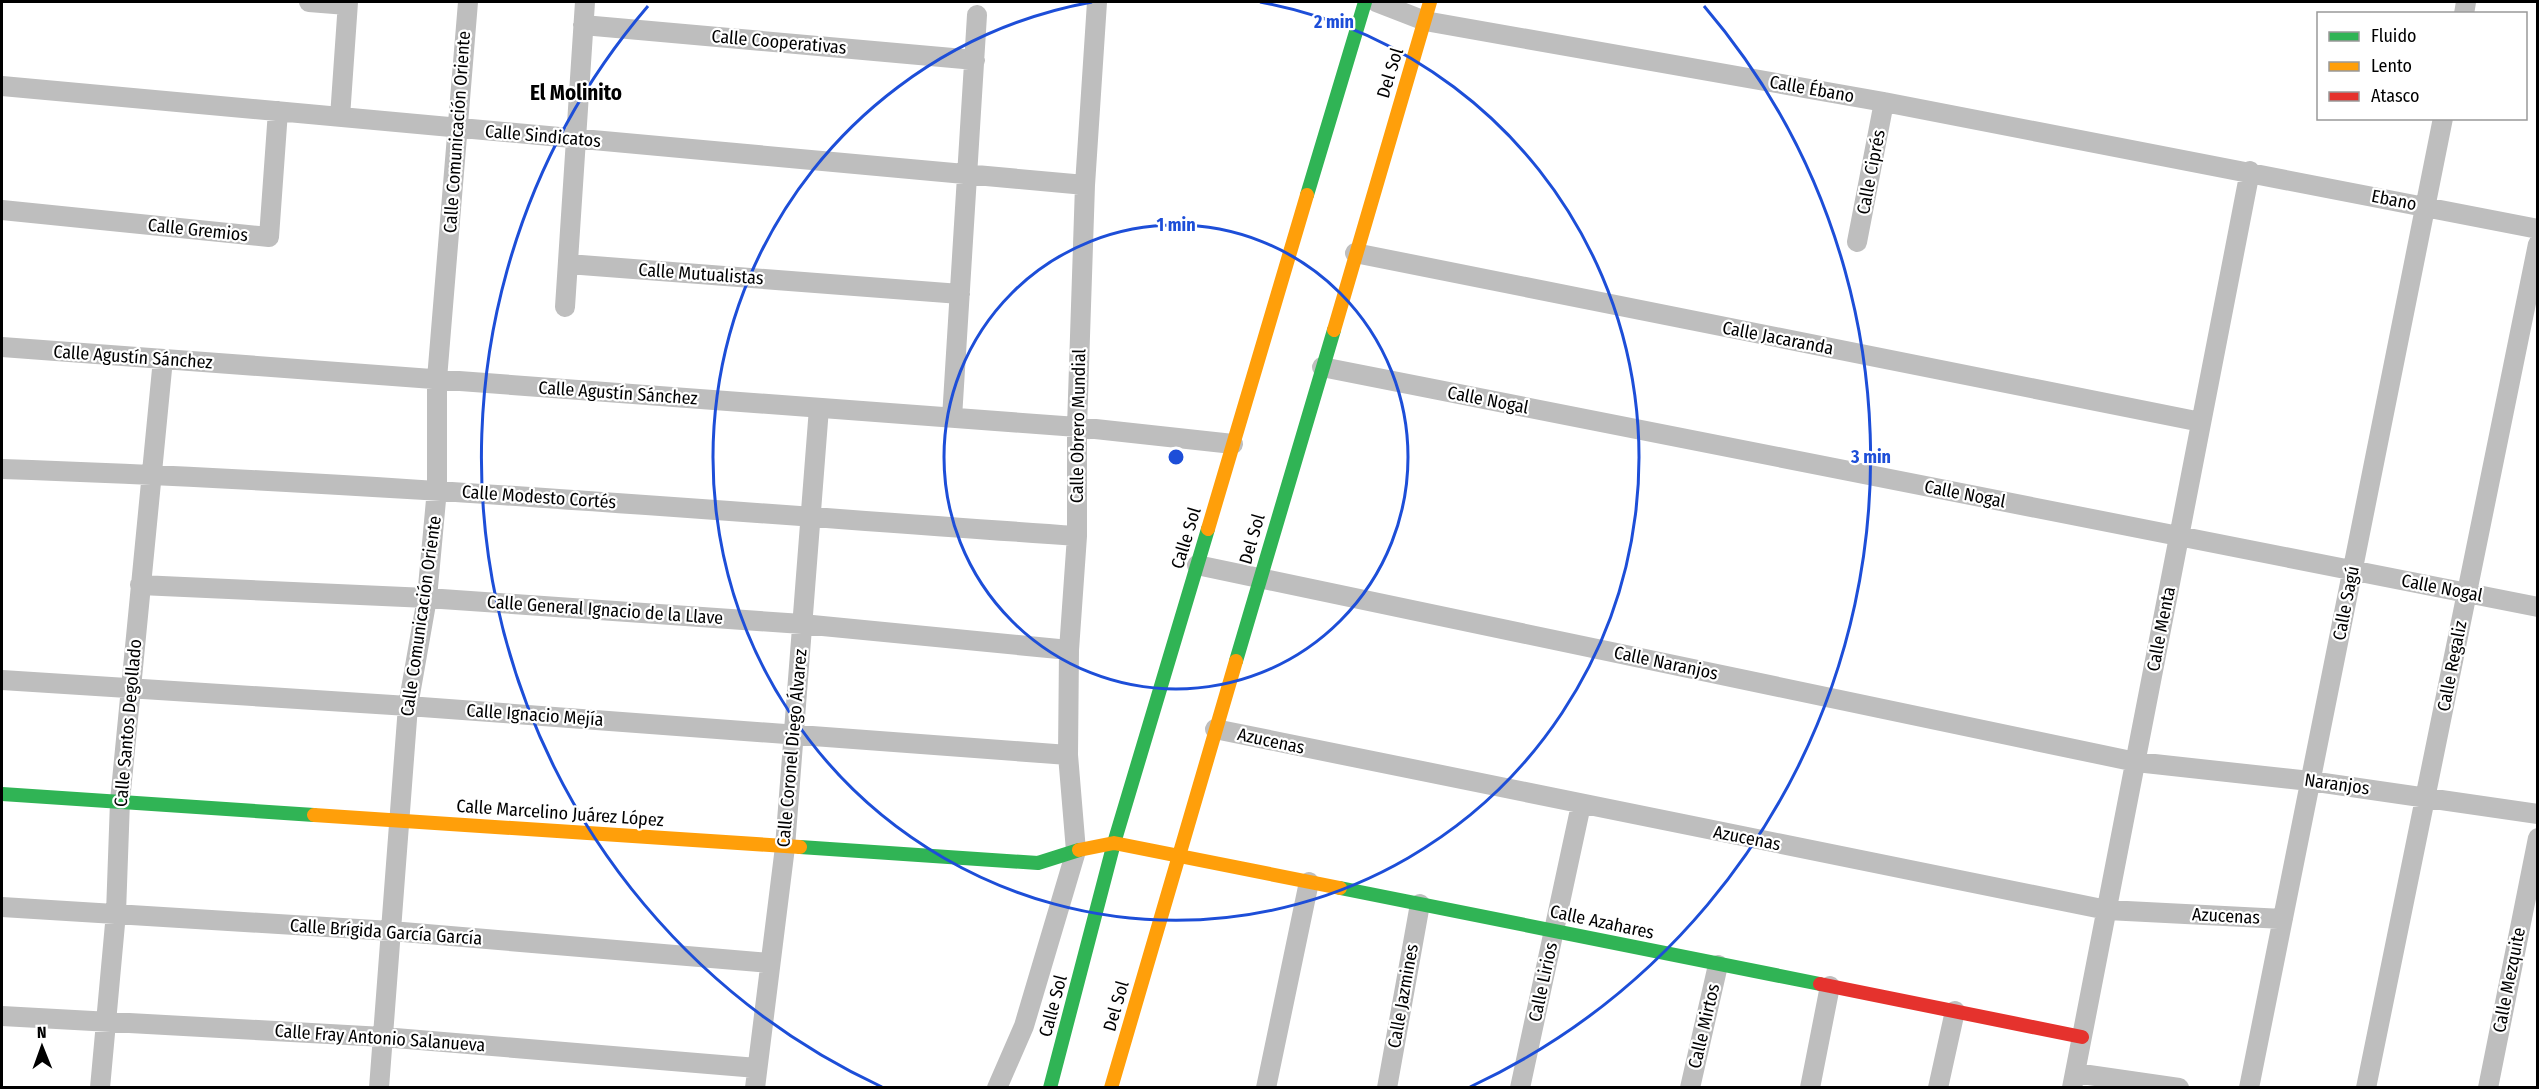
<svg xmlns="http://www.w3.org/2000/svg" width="2539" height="1089" viewBox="0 0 2539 1089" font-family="'Fira Sans Condensed',sans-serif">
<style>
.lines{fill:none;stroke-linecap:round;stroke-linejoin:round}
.street{stroke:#bebebe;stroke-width:20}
.fast{stroke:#30b455;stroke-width:14}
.slow{stroke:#ff9f0a;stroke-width:14}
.jam{stroke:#e5322d;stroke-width:14}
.ring{fill:none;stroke:#1d4ed8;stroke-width:3}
.labels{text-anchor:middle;stroke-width:4.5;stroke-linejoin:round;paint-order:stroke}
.street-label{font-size:18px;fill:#000;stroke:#fff}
.quarter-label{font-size:21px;font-weight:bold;fill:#000;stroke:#fff}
.centre{fill:#1d4ed8;stroke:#fff;stroke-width:3}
.ring-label{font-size:18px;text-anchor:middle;font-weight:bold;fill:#1d4ed8;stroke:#fff;stroke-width:4.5;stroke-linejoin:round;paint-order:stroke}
</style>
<rect width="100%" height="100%" fill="#fff"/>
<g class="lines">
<!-- street -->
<path class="street" d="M309,2L347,5
M1376,2L1425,21L1884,102L2538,229
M2464,14L2466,2
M583,25L975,60
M2,86L1085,185
M340,117L348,2
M2,210L269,237L278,111
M1857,242L1884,102
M1355,253L2201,422
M568,264L960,294
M565,307L585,2
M2,347L1077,427L1233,444
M1322,367L2538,607
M952,418L977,15
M2,469C361,481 718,511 1077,536
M1197,565L2136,762L2310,781L2538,814
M140,585L427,598L802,624L1069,650
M2,680L408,706L1068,755
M1215,729L2107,910L2283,919
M2,907L391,931L770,963
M2,1016L383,1037L757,1068
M2075,1073L2179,1088
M100,1088L116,913L120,801L163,359
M379,1088L408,706L427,598L437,489V379L468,2
M755,1088L785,847L819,408
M997,1088L1024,1026L1076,851L1068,755L1069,650L1077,536V427L1085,185L1097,2
M1266,1088L1309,882
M1387,1088L1420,904
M1520,1088L1581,805
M1690,1088L1718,965
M1810,1088L1830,986
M1938,1088L1955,1011
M2072,1088L2250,171
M2249,1088L2443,118
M2366,1088L2538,244
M2488,1088L2538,838"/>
<!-- fast -->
<path class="fast" d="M1307,195L1365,2
M1236,661L1334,330
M2,794L314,815
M800,847L1038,863L1079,850
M1340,888L1820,984
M1050,1088L1114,843L1208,529"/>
<!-- slow -->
<path class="slow" d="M1334,330L1430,2
M1208,529L1307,195
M314,815L800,847
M1079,850L1114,843L1340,888
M1111,1088L1236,661"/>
<!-- jam -->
<path class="jam" d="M1820,984L2082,1037"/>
</g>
<!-- distance rings -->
<g class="ring">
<circle cx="1176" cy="457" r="232"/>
<path d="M1260 2A463 463 0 1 1 1092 2"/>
<path d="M882 1087A695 695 0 0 1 648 6M1704 6A695 695 0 0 1 1470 1087"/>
</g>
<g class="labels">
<!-- street labels -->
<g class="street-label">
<text transform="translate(779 42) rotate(5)" y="6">Calle Cooperativas</text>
<text transform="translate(1390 73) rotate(-73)" y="6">Del Sol</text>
<text transform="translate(1812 89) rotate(10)" y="6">Calle Ébano</text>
<text transform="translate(457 132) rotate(-86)" y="6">Calle Comunicación Oriente</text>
<text transform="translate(543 136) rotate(5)" y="6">Calle Sindicatos</text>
<text transform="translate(1871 172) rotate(-79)" y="6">Calle Ciprés</text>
<text transform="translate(2394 200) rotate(11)" y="6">Ebano</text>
<text transform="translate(198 230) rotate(6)" y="6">Calle Gremios</text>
<text transform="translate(701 274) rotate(4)" y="6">Calle Mutualistas</text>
<text transform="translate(1778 338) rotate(11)" y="6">Calle Jacaranda</text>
<text transform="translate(133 357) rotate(4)" y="6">Calle Agustín Sánchez</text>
<text transform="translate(618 393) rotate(4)" y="6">Calle Agustín Sánchez</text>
<text transform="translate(1488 400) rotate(11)" y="6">Calle Nogal</text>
<text transform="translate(1078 426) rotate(-89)" y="6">Calle Obrero Mundial</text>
<text transform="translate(1965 494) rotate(11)" y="6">Calle Nogal</text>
<text transform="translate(539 497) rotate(4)" y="6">Calle Modesto Cortés</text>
<text transform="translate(1186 538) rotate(-73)" y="6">Calle Sol</text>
<text transform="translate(1252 539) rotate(-74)" y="6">Del Sol</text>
<text transform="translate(2442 588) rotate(11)" y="6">Calle Nogal</text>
<text transform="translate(2346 603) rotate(-79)" y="6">Calle Sagú</text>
<text transform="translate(605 610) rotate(4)" y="6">Calle General Ignacio de la Llave</text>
<text transform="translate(421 616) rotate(-82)" y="6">Calle Comunicación Oriente</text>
<text transform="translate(2161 629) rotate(-79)" y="6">Calle Menta</text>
<text transform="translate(1666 663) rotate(12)" y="6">Calle Naranjos</text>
<text transform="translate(2452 666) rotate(-79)" y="6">Calle Regaliz</text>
<text transform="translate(535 715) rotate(4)" y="6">Calle Ignacio Mejía</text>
<text transform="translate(128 723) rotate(-85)" y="6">Calle Santos Degollado</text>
<text transform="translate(1271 741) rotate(12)" y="6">Azucenas</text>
<text transform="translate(792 748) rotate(-85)" y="6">Calle Coronel Diego Álvarez</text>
<text transform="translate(2337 784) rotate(8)" y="6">Naranjos</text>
<text transform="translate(560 813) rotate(4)" y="6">Calle Marcelino Juárez López</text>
<text transform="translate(1747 838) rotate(11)" y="6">Azucenas</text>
<text transform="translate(2226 916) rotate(3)" y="6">Azucenas</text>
<text transform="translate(1602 922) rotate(12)" y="6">Calle Azahares</text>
<text transform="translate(386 932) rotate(4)" y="6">Calle Brígida García García</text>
<text transform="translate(2509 980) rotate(-79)" y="6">Calle Mezquite</text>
<text transform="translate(1543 982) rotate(-78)" y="6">Calle Lirios</text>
<text transform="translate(1403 996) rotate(-80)" y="6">Calle Jazmines</text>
<text transform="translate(1053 1006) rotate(-75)" y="6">Calle Sol</text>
<text transform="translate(1116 1006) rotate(-74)" y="6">Del Sol</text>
<text transform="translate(1704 1026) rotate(-77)" y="6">Calle Mirtos</text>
<text transform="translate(380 1038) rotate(4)" y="6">Calle Fray Antonio Salanueva</text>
</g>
<!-- quarter labels -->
<g class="quarter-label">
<text x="576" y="100">El Molinito</text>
</g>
</g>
<circle cx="1176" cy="457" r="9" class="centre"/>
<g class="ring-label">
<text x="1334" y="28">2 min</text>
<text x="1176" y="231">1 min</text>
<text x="1871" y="463">3 min</text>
</g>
<!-- border -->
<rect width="2539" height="1089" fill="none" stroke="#000000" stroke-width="6"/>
<!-- legend -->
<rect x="2317" y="12" width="210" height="108" fill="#ffffff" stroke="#999999" stroke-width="1.5"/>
<rect x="2329" y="32" width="30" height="9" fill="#30b455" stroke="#999999" stroke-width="1.5"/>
<text x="2371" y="42" font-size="18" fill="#000000">Fluido</text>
<rect x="2329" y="62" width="30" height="9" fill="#ff9f0a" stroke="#999999" stroke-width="1.5"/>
<text x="2371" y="72" font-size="18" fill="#000000">Lento</text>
<rect x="2329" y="92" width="30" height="9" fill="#e5322d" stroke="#999999" stroke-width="1.5"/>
<text x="2371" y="102" font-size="18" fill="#000000">Atasco</text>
<!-- north arrow -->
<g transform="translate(42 1047) rotate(359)" stroke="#ffffff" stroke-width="4.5" paint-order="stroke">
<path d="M0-4.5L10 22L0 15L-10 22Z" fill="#000000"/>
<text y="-9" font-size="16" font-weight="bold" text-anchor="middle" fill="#000000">N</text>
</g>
</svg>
